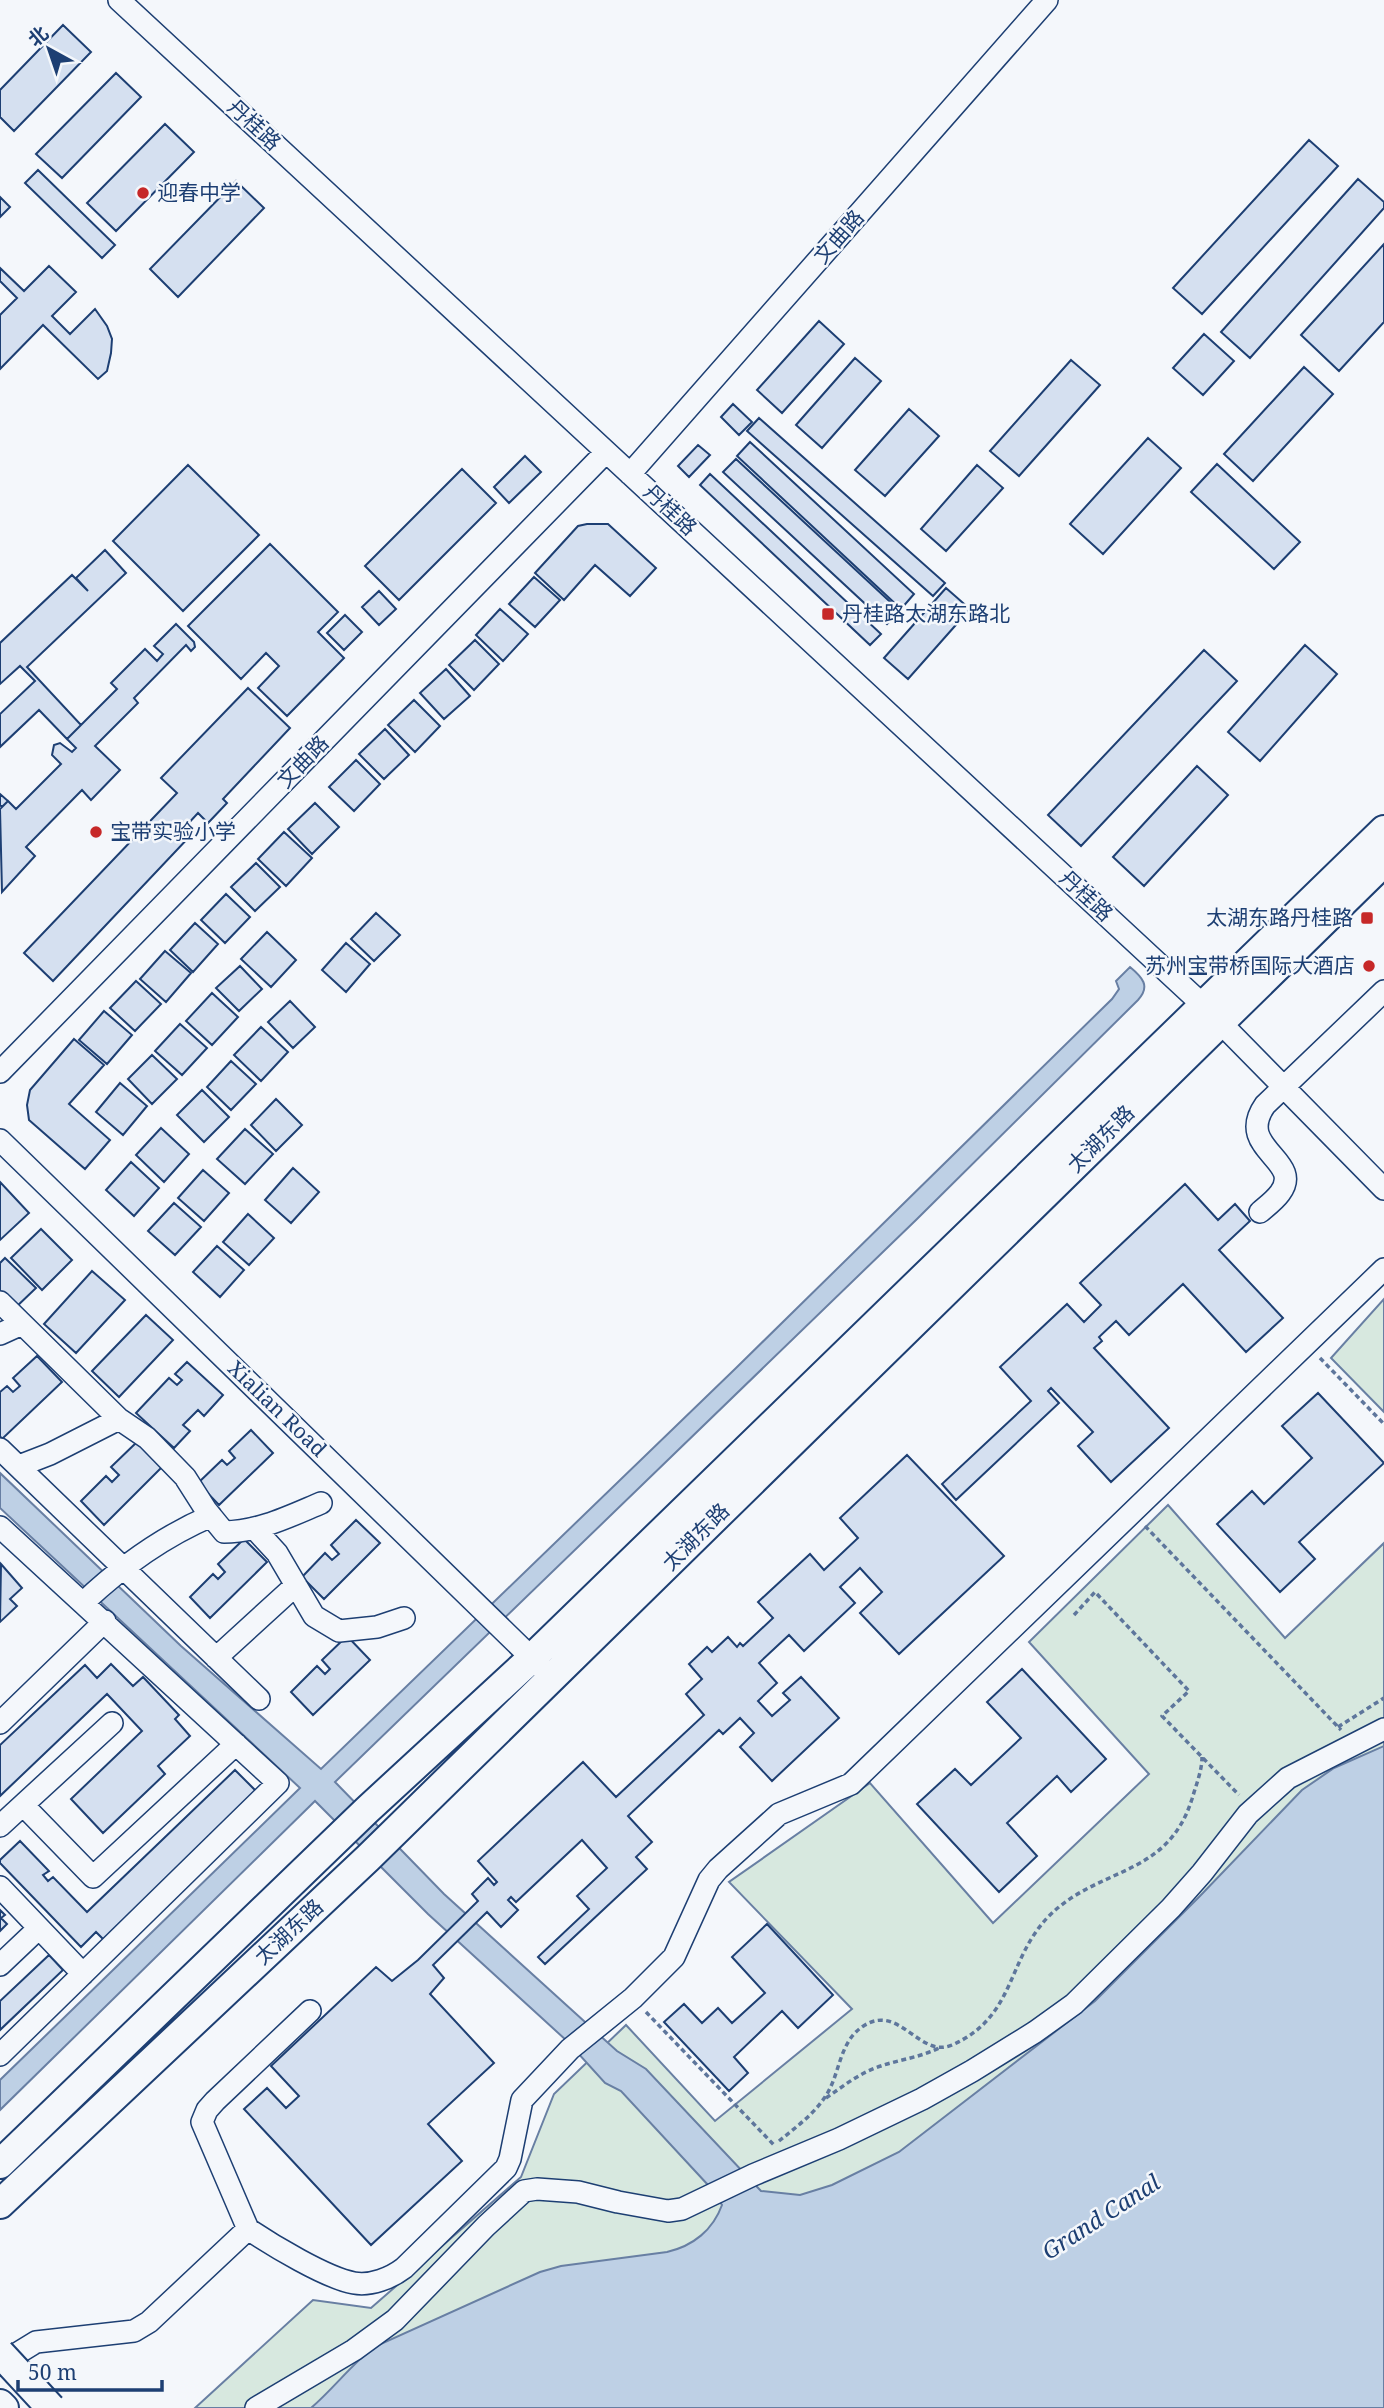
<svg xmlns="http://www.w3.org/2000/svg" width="1384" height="2408" viewBox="0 0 1384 2408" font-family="'Noto Serif','Noto Sans SC',serif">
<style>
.green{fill:#d7e8df;stroke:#687fa3;stroke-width:2}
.water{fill:#bed0e5;stroke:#687fa3;stroke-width:2}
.building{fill:#d5e0f0;stroke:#1d3f73;stroke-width:2}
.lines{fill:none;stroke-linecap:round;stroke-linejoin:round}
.minor-casing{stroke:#1d3f73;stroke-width:24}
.major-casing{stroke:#1d3f73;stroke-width:32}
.path{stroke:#5e769c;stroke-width:3.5;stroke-dasharray:5 3.5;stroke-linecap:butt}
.minor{stroke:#f4f7fb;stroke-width:21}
.major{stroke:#f4f7fb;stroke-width:28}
.major-bridge-casing{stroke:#1d3f73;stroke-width:32;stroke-linecap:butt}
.major-bridge{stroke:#f4f7fb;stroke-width:28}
.poi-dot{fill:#c62828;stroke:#f4f7fb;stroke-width:2.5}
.labels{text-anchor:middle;stroke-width:5;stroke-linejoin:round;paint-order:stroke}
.street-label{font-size:21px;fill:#1d3f73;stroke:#f4f7fb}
.poi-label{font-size:21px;fill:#1d3f73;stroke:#f4f7fb;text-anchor:start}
.water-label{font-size:23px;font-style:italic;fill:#1d3f73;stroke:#f4f7fb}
</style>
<rect width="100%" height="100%" fill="#f4f7fb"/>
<!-- green -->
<path class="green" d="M1384,1299V1412L1331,1358Z
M1168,1505L1285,1638L1384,1543V2408H195L313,2300L371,2308L521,2177L554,2094L626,2025L715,2121L852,2009L729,1882L870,1783L993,1923L1149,1774L1029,1642Z"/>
<!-- water -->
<path class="water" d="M1130,967C1142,977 1151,986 1138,1000L917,1219L335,1782L444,1894L617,2051L646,2069L761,2191L800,2195L832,2185L899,2152L1095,2001L1200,1896L1302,1790L1334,1768L1384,1746V2408H311C333,2389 351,2365 374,2347L540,2272L561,2266L667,2252C693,2246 713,2230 722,2205L708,2185L621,2091L605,2083L567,2041L428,1914L315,1801L0,2110V2080L300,1788L0,1508V1473L181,1646L321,1769L736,1368L1112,999L1119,989L1116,981Z"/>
<!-- building -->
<path class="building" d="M63,25L91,52L14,131L0,117V90Z
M116,73L141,97L62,178L36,154Z
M165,124L194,152L116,231L87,203Z
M1309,140L1338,166L1202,314L1173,288Z
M38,170L115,245L102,258L25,183Z
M1358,179L1384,202V208L1250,358L1221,332Z
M236,181L264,208L178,297L150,269Z
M0,197L10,207L0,217Z
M1384,244V322L1339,371L1301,335Z
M49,266L76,292L52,316L70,334L95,309L107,326L112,339L111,353L107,371L98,379L43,325L0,369V315L17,298L0,281V268L24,291Z
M819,321L844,344L782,413L757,390Z
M1204,334L1234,361L1203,395L1173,368Z
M855,358L881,381L822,448L796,425Z
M1071,360L1100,385L1019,476L990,451Z
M1304,367L1333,394L1253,481L1224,454Z
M733,404L752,422L739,435L721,417Z
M909,409L939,436L885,496L855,470Z
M759,418L945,583L933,596L747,431Z
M1148,438L1181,468L1103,554L1070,524Z
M750,442L914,594L901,609L737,456Z
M698,445L710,455L689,477L678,466Z
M525,456L541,472L509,503L494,487Z
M736,459L900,611L887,624L723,472Z
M1217,464L1300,542L1274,569L1191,492Z
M188,465L259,535L183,611L113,541Z
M977,465L1003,488L946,551L921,529Z
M462,469L496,503L399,600L365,566Z
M710,474L881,634L870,645L700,485Z
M587,524H608L656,568L630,596L595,565L564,600L535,573L578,526Z
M270,544L338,612L318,632L344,658L287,716L258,688L279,666L266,653L241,679L188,626Z
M105,550L126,573L27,667L81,725L67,739L39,710L0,747V714L35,681L20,666L0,684V643L72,575L88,591L76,578Z
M534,577L560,600L535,627L509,604Z
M946,588L970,609L908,679L884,658Z
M379,591L396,609L379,625L362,607Z
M500,609L528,634L503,661L476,635Z
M345,615L362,632L344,650L327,633Z
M176,624L194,642L195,647L191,651L186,645L134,698L138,703L95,746L120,770L91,800L82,790L26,847L35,856L2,892L0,809L8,801L16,809L61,764L52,755L54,745L60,743L72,752L76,748L67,739L117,689L111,683L145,649L157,661L163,654L154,646Z
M475,640L499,664L474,690L449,665Z
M1305,645L1337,674L1260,761L1228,732Z
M1204,650L1237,681L1081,846L1048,815Z
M446,669L470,696L444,719L420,693Z
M248,688L290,728L223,799L227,803L208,823L198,813L185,827L192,834L53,981L24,953L177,793L161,778Z
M414,700L440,726L415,752L388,725Z
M385,729L409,755L384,779L359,754Z
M356,760L380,784L354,811L329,787Z
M1197,766L1228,795L1144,886L1113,857Z
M0,794L8,801L2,807L0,805Z
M315,803L339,827L312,854L288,829Z
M284,832L312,858L286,886L258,859Z
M256,863L280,887L255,911L231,887Z
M226,894L250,917L225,943L201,920Z
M376,913L400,935L374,961L351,939Z
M195,923L218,944L193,972L170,950Z
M267,932L296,960L271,987L241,959Z
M346,943L370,964L346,992L322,970Z
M165,951L191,973L166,1002L140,979Z
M240,966L262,989L239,1011L216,988Z
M136,981L161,1004L135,1031L110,1008Z
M212,993L238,1017L212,1045L186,1021Z
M290,1001L315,1027L293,1048L268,1022Z
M104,1011L132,1035L107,1064L79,1040Z
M180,1024L207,1048L182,1075L155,1051Z
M261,1027L288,1052L261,1081L234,1055Z
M74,1039L104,1065L69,1104L110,1140L85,1169L29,1120L27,1105L30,1090Z
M152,1055L177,1079L152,1104L128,1079Z
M231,1061L256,1084L231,1110L207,1087Z
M120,1083L147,1106L123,1135L96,1112Z
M202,1090L229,1117L204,1142L177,1115Z
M276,1099L302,1125L276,1151L251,1125Z
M161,1128L189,1154L164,1182L136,1155Z
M245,1129L273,1154L245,1184L217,1159Z
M131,1162L159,1188L134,1216L106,1190Z
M293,1168L319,1192L291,1223L265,1200Z
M203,1170L229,1193L204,1221L178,1198Z
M0,1182L29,1213L0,1240Z
M1185,1184L1218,1220L1235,1204L1250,1221L1219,1250L1283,1318L1246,1352L1183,1284L1129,1335L1116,1321L1099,1337L1102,1341L1094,1348L1169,1428L1111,1482L1078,1446L1093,1432L1051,1388L1048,1391L1059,1403L956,1500L942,1484L1031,1401L1000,1367L1067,1304L1084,1322L1101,1305L1080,1283Z
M174,1203L201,1227L175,1255L148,1231Z
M248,1214L274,1238L249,1265L223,1242Z
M41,1229L72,1260L42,1290L11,1258Z
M217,1246L244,1270L220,1297L193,1272Z
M5,1258L36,1288L14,1309L0,1295V1263Z
M92,1271L125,1300L76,1353L44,1324Z
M146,1315L173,1340L119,1397L92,1371Z
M37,1356L62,1382L2,1439L0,1436V1392L7,1386L13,1392L20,1386L13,1378Z
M187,1362L223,1395L204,1416L198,1410L183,1425L190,1431L174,1448L136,1413L169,1378L177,1385L182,1380L175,1374Z
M1318,1393L1384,1463L1299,1542L1315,1559L1280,1592L1217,1524L1252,1491L1264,1504L1312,1458L1282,1426Z
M251,1430L273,1453L219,1505L198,1483L222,1460L227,1465L235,1458L229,1451Z
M138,1441L163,1466L104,1525L81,1501L106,1476L112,1482L119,1475L111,1467Z
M907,1455L1004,1556L899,1654L860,1613L882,1592L860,1568L840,1587L855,1603L804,1651L789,1635L759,1663L777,1683L758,1701L772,1716L790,1700L783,1693L801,1677L839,1718L772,1781L740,1747L754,1733L740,1718L723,1734L719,1730L628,1816L652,1842L636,1857L647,1869L545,1964L538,1957L589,1909L577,1896L607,1868L582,1840L516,1902L511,1897L508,1900L518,1910L501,1927L487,1912L433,1965L444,1978L430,1994L494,2063L428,2124L462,2161L371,2245L244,2109L267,2088L286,2108L299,2096L271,2066L376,1967L392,1981L418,1960L478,1901L472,1894L488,1878L494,1885L497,1882L478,1861L583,1762L616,1797L704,1715L686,1694L702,1679L689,1664L707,1647L712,1652L728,1637L737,1647L740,1643L743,1646L773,1618L758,1602L810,1554L824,1570L858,1538L840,1518Z
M356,1520L380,1543L324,1599L302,1577L325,1553L332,1560L339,1554L331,1545Z
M244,1539L267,1562L210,1618L190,1597L213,1574L218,1579L225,1572L218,1564Z
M1,1564L22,1588L10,1599L17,1606L0,1622Z
M347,1636L370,1660L313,1715L291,1692L317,1666L325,1674L330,1669L322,1660Z
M111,1664L133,1686L143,1677L179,1715L175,1719L190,1736L158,1766L165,1774L103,1833L71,1799L142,1731L107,1694L0,1796V1745L85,1665L97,1678Z
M1022,1669L1106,1759L1071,1792L1057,1776L1007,1823L1037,1856L999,1892L917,1804L955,1769L971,1785L1021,1738L987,1702Z
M235,1770L258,1793L105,1941L96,1932L81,1947L0,1863V1860L20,1841L49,1871L43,1875L48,1881L53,1877L87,1912Z
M0,1910L5,1915L1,1918L7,1924L0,1931Z
M767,1924L833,1995L798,2028L782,2011L734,2057L748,2073L729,2091L664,2022L684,2004L702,2023L718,2008L732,2023L765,1993L732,1957Z
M49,1955L63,1970L0,2030V2001Z"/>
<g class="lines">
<!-- minor casing -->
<g class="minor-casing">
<path id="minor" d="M119,0L1204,1006L1384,1189
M630,474L1047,0
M0,1072L606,452
M0,1140L542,1668
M1260,1212C1267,1206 1275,1200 1280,1193C1305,1160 1234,1149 1265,1105L1384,991
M0,1302L119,1419L147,1438L185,1477L206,1510L224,1532C258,1532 290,1516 321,1503
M0,1334L22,1324
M0,1449L259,1699
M19,1466L50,1454L119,1419
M0,1527L278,1783L0,2055
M254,1528L277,1553L314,1616L339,1631L377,1627L404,1618
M84,1602C122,1566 162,1537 211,1516
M216,1658L296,1585
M0,1723L105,1621
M23,1805L93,1877L236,1744
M0,1826L112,1723
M0,1887L83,1974
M0,1965L39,1928
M248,2229L202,2122L207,2110L215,2101L310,2011
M0,2364L36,2342L134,2331L149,2322L248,2229C272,2245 326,2278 354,2283C371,2286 391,2278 404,2268L506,2168L510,2159L522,2100L570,2049L633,1998L674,1957L709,1880L718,1869L779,1814L851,1784L1384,1269
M256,2408L354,2350L395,2320L486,2226L524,2191L537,2189L578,2192L618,2202L668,2211L682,2209L753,2175L839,2139L922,2099L972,2071L1035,2032L1074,2004L1171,1908L1202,1873L1248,1814L1288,1778L1384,1729"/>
</g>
<!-- major casing -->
<g class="major-casing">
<path id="major" d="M0,2164L367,1810L532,1658L1384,830
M0,2204L368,1858L1384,862
M0,2404L4,2408"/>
</g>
<!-- path -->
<path class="path" d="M1320,1358L1384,1424
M1145,1526L1341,1730
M1074,1615L1095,1592L1189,1691L1162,1716L1239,1795
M1338,1727L1384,1698
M646,2012L774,2145
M826,2098C842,2087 857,2075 875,2068C896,2060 919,2058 939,2048
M779,2141C795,2128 813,2115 825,2097C841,2074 838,2041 865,2025C900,2004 920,2059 952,2045C1016,2017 1006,1960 1049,1916C1099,1866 1167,1878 1192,1799C1196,1785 1202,1771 1202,1757"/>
<!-- minor -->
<use href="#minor" class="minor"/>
<!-- major -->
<use href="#major" class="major"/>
<!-- major-bridge casing -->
<g class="major-bridge-casing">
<path id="major-bridge" d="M0,2353L51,2408"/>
</g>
<!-- major-bridge -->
<use href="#major-bridge" class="major-bridge"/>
</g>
<!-- markers -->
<g class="poi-dot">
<circle cx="143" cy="193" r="7"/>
<rect x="821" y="607" width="14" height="14" rx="3.5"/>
<circle cx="96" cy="832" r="7"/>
<rect x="1360" y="911" width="14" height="14" rx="3.5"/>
<circle cx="1369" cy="966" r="7"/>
</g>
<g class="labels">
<!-- street labels -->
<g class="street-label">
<text transform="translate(254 125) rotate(43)" y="7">丹桂路</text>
<text transform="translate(839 237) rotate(-49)" y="7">文曲路</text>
<text transform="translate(670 510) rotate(43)" y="7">丹桂路</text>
<text transform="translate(303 762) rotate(-46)" y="7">文曲路</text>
<text transform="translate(1086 896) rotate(43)" y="7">丹桂路</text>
<text transform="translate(1101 1139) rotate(-45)" y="7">太湖东路</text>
<text transform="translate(277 1409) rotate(44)" y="7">Xialian Road</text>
<text transform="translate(696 1537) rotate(-45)" y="7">太湖东路</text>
<text transform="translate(289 1932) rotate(-43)" y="7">太湖东路</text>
</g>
<!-- poi labels -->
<g class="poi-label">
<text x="157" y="200">迎春中学</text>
<text x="842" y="621">丹桂路太湖东路北</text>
<text x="110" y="839">宝带实验小学</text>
<text x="1353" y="925" text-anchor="end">太湖东路丹桂路</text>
<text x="1355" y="973" text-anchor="end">苏州宝带桥国际大酒店</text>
</g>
<!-- water labels -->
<g class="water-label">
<text transform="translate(1101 2217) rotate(-33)" y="8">Grand Canal</text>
</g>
</g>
<!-- north arrow -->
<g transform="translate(49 49) rotate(320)" stroke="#f4f7fb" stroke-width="5" paint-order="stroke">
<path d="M0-5L12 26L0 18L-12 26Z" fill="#1d3f73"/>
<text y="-10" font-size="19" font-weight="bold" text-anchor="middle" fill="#1d3f73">北</text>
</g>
<!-- scale -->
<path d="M18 2380v10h144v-10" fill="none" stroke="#1d3f73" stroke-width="3.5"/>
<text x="28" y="2380" font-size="21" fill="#1d3f73" stroke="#f4f7fb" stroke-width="5" paint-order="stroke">50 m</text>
</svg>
